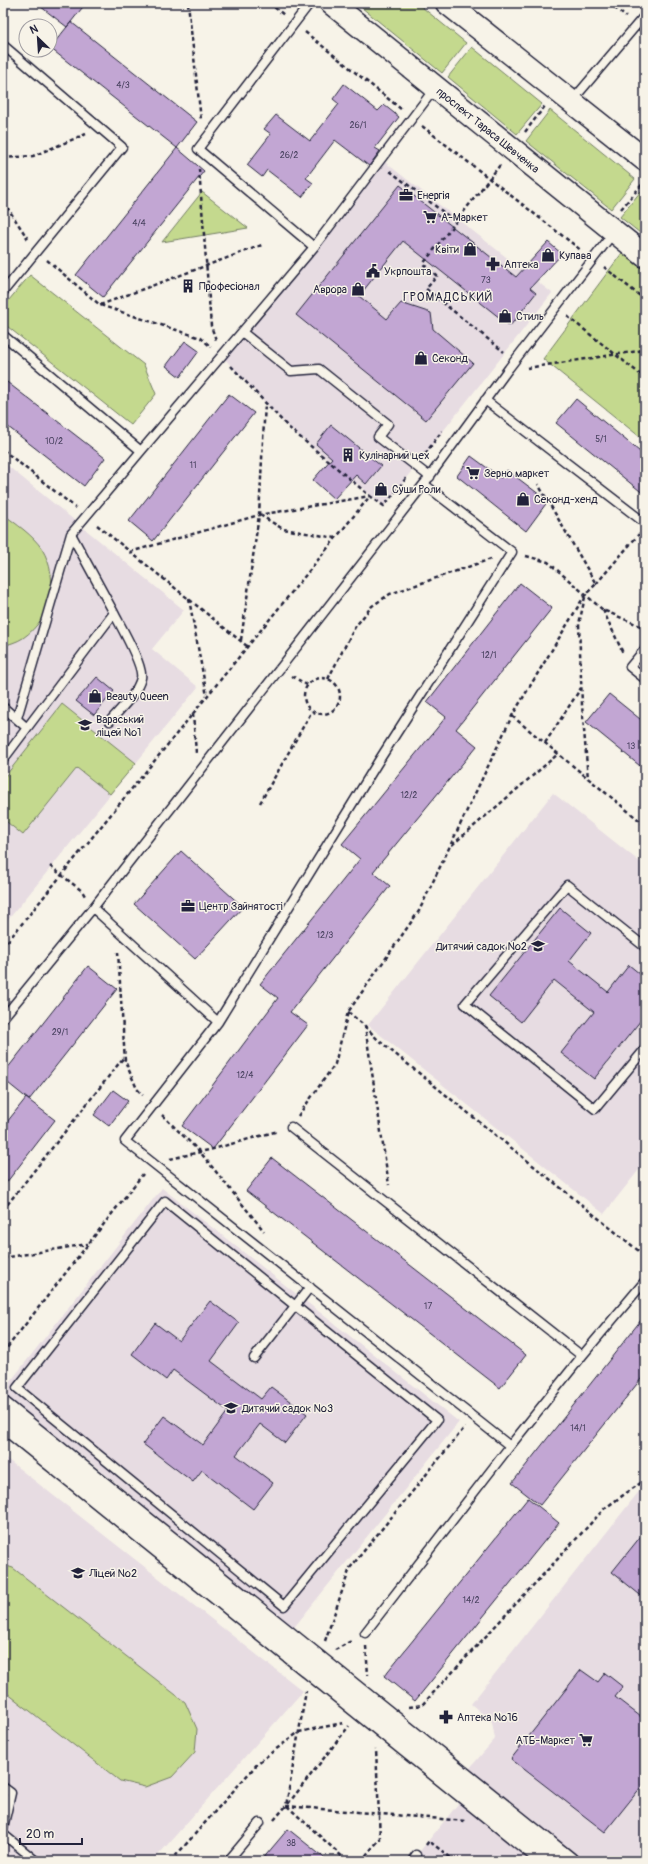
<svg xmlns="http://www.w3.org/2000/svg" width="648" height="1864" viewBox="0 0 648 1864" font-family="Pangolin,sans-serif">
<style>
.built{fill:#e7dce2}
.green{fill:#c4d98e;stroke:#737e64}
.building{fill:#c2a6d3;stroke:#22223b}
.lines{fill:none;stroke-linecap:round;stroke-linejoin:round}
.lane-casing{stroke:#22223b;stroke-width:11}
.street-casing{stroke:#22223b;stroke-width:19}
.secondary-casing{stroke:#22223b;stroke-width:25}
.path{stroke:#22223b;stroke-width:2.5;stroke-dasharray:4 3;stroke-linecap:butt}
.lane{stroke:#f7f3e8;stroke-width:8}
.street{stroke:#f7f3e8;stroke-width:16}
.secondary{stroke:#f7f3e8;stroke-width:22}
.labels{text-anchor:middle;stroke-width:3;stroke-linejoin:round;paint-order:stroke}
.number-label{font-size:9px;fill:#4a4361}
.street-label{font-size:11px;fill:#22223b;stroke:#f7f3e8}
.poi-label{font-size:11px;fill:#22223b;stroke:#f7f3e8;text-anchor:start}
.neighbourhood-label{font-size:12px;letter-spacing:1px;fill:#22223b;stroke:#f7f3e8}
</style>
<rect width="100%" height="100%" fill="#f7f3e8"/>
<filter id="ink" filterUnits="userSpaceOnUse"><feTurbulence type="fractalNoise" baseFrequency=".025" numOctaves="2"/><feDisplacementMap in="SourceGraphic" scale="8" xChannelSelector="R" yChannelSelector="G"/><feConvolveMatrix kernelMatrix="1 2 1 2 8 2 1 2 1" color-interpolation-filters="sRGB"/></filter>
<g filter="url(#ink)">
<!-- built -->
<path class="built" d="M381,159L552,293L384,506L288,427L222,356Z
M3,462L184,610L152,649L198,687L3,926Z
M553,793L645,866V1162L604,1214L368,1025Z
M162,1188L459,1422L292,1630L99,1469L3,1394V1391Z
M3,1456L303,1691L153,1861H3Z
M644,1485L645,1861H412L479,1778L469,1769L495,1739L492,1722L471,1704Z"/>
<!-- green -->
<path class="green" d="M356,3H417L466,43L442,73Z
M472,47L542,104L517,134L448,77Z
M550,110L635,179L611,209L526,141Z
M645,186V237L620,217Z
M202,192L248,228L162,242Z
M622,253L645,271V441L543,359Z
M30,275L144,365L156,394L131,425L3,323V307Z
M3,514C16,524 33,535 42,549C60,579 52,618 23,638C17,642 9,644 3,646Z
M62,704L136,763L110,794L77,768L23,835L3,819V779Z
M3,1565L13,1568L185,1702L197,1729L195,1752L172,1777L145,1787L120,1781L3,1690Z"/>
<!-- building -->
<path class="building" d="M36,3H86L67,27Z
M71,22L197,122L177,148L50,48Z
M344,84L378,111L384,105L399,117L375,148L380,151L369,166L335,140L306,178L313,183L302,197L267,170L262,177L247,165L271,134L264,129L276,115L310,141L339,104L333,99Z
M177,148L204,171L103,297L76,275Z
M400,185L516,277L548,242L562,254L530,288L536,293L510,326L403,241L359,296L387,319L401,303L431,313L433,329L473,363L426,420L296,315Z
M185,341L199,351L180,377L166,366Z
M3,379L105,458L84,486L3,423Z
M229,394L254,413L153,541L129,521Z
M576,399L645,456V495L556,423Z
M331,425L381,466L366,484L356,475L334,499L313,480L332,458L316,444Z
M471,456L501,478L507,470L548,501L526,531L457,476Z
M520,583L552,608L456,729L477,746L373,872L390,886L290,1012L308,1025L213,1149L182,1126L278,998L260,984L360,859L342,844L446,717L427,702Z
M97,677L114,691L94,715L76,701Z
M609,694L645,723V770L586,722Z
M181,851L243,907L195,959L134,904Z
M560,908L591,933L569,961L608,992L629,965L645,978V1015L594,1079L561,1053L594,1012L554,980L521,1022L489,996Z
M88,966L117,989L29,1100L3,1079V1074Z
M113,1090L128,1101L109,1126L94,1115Z
M26,1098L55,1120L3,1187V1127Z
M272,1158L526,1355L500,1388L246,1191Z
M210,1301L239,1323L211,1361L261,1399L271,1387L307,1414L285,1443L260,1424L236,1455L273,1483L253,1509L202,1470L193,1482L143,1444L164,1416L203,1445L228,1411L173,1370L166,1380L132,1354L155,1323L179,1341Z
M645,1315V1374L540,1505L512,1483Z
M528,1498L559,1523L415,1701L384,1676Z
M645,1531V1599L612,1572Z
M581,1670L598,1682L605,1673L623,1687L615,1697L645,1720V1782L605,1832L511,1759Z
M288,1829L328,1861H261Z"/>
<g class="lines">
<!-- lane casing -->
<g class="lane-casing">
<path id="lane" d="M310,3L198,149L314,247
M3,45L122,147L3,292
M572,101L645,15
M242,332L291,371L319,369L388,424L378,437L430,477
M3,335L141,451L314,247L435,88
M485,400L645,523
M645,649L630,667L645,679
M3,707L27,728L3,760
M17,718L71,534L141,451
M110,721C121,708 137,694 141,678C144,666 120,625 114,613
M27,728L114,613L71,534
M93,908L218,1022
M645,947L567,885L465,1004L595,1109L645,1049
M3,1018L93,908L424,484L509,368L614,232
M291,1127L582,1356L510,1446L125,1141L218,1022L378,762L512,552L424,484
M165,1201L437,1420L284,1606L17,1388Z
M582,1356L645,1281
M254,1358L310,1287
M365,1633L510,1446
M3,1787L11,1793L3,1828
M3,1834L36,1861
M228,1861L260,1823
M412,1861L416,1855"/>
</g>
<!-- street casing -->
<g class="street-casing">
<path id="street" d="M3,1405L570,1861
M3,1424L545,1861"/>
</g>
<!-- secondary casing -->
<g class="secondary-casing">
<path id="secondary" d="M331,3L645,256
M447,3L645,160"/>
</g>
<!-- path -->
<path class="path" d="M188,3L201,120
M269,3L284,15
M609,3L626,17
M305,32L401,109
M422,126L582,251
M525,132L545,106
M3,158L33,156L86,134
M500,165L423,264L437,276L426,289L504,352
M199,169L211,326L216,340
M390,171L456,222
M3,201L28,239
M621,209L645,181
M47,260L100,305L201,338L211,347
M604,267L645,300
M100,305L262,245
M567,316L645,378
M231,366L288,427L370,496
M527,368L645,350
M3,450L76,508
M425,454L442,431
M260,515L283,529L336,538
M97,525L248,647
M130,552L259,515L370,496
M526,556L548,562L603,610L645,628
M596,584L639,534
M585,597L579,624L582,705L588,779
M189,599L207,696
M603,610L623,653
M241,640L259,515L265,403
M292,676L307,685
M304 696a18 18 0 1 1 36 0a18 18 0 1 1-36 0Z
M328,679L355,627L372,606L390,594L491,559
M193,714L196,753
M512,716L645,825
M545,743L581,688
M260,803L312,711
M452,845L558,754
M50,866L82,891L85,896
M3,947L370,496L384,506L407,477
M118,952L125,1061L137,1089L143,1095
M348,1012L365,1026L389,1185
M365,1026L378,1040L645,1256
M162,1115L200,1152L264,1231
M298,1116L335,1064L348,1012L419,911L512,716L585,595L596,584L538,484
M170,1159L213,1149L278,1131
M3,1210L124,1057
M3,1258L88,1244
M3,1353L143,1174
M325,1641L350,1568L465,1427
M366,1646L368,1675
M335,1650L353,1640
M409,1707L422,1705L605,1508L645,1480
M288,1804L349,1726
M286,1806L465,1821
M287,1806L347,1861
M274,1820L286,1806L306,1691
M426,1845L429,1841L455,1861
M171,1861L259,1762L299,1732L343,1723
M361,1861L380,1839L376,1749"/>
<!-- lane -->
<use href="#lane" class="lane"/>
<!-- street -->
<use href="#street" class="street"/>
<!-- secondary -->
<use href="#secondary" class="secondary"/>
</g>
</g>
<!-- icons -->
<defs>
<g id="office-bare" transform="scale(1.08)"><path d="M-6-3h4V-5.5h4V-3h4V5H-6ZM-1-4.5V-3h2v-1.5ZM-6 0V1H6V0Z" fill="#22223b" stroke="#f7f3e8" stroke-width="2.5" paint-order="stroke"/></g>
<g id="supermarket-bare" transform="scale(1.08)"><path d="M-6-5.5h2.5l.6 2H6L4.5 2H-2.5L-4.4-4H-6ZM-1.5 3.2a1.3 1.3 0 1 0 .1 0ZM3 3.2a1.3 1.3 0 1 0 .1 0Z" fill="#22223b" stroke="#f7f3e8" stroke-width="2.5" paint-order="stroke"/></g>
<g id="shop-bare" transform="scale(1.08)"><path d="M-5-2.5h2.3a2.7 3.5 0 0 1 5.4 0H5L5.5 6h-11ZM-1.5-2.5h3a1.5 2.3 0 0 0-3 0Z" fill="#22223b" stroke="#f7f3e8" stroke-width="2.5" paint-order="stroke"/></g>
<g id="pharmacy-bare" transform="scale(1.08)"><path d="M-2-6h4v4h4v4h-4v4h-4v-4h-4v-4h4Z" fill="#22223b" stroke="#f7f3e8" stroke-width="2.5" paint-order="stroke"/></g>
<g id="civic-bare" transform="scale(1.08)"><path d="M-.6-6.5H3V-4.5H.6V-3L4-1V1h2V6H-6V1h2V-1L-.6-3ZM-1.2 2.5V6h2.4V2.5Z" fill="#22223b" stroke="#f7f3e8" stroke-width="2.5" paint-order="stroke"/></g>
<g id="building-bare" transform="scale(1.08)"><path d="M-4-6H4V6H1V3H-1V6H-4ZM-2.5-4.3h1.7v1.8h-1.7ZM.8-4.3h1.7v1.8H.8ZM-2.5-1h1.7V.8h-1.7ZM.8-1h1.7V.8H.8Z" fill="#22223b" stroke="#f7f3e8" stroke-width="2.5" paint-order="stroke"/></g>
<g id="school-bare" transform="scale(1.08)"><path d="M0-5L7-2L0 1L-7-2ZM-4 1L0 2.5L4 1V4Q0 6-4 4Z" fill="#22223b" stroke="#f7f3e8" stroke-width="2.5" paint-order="stroke"/></g>
</defs>
<g fill-rule="evenodd">
<use href="#office-bare" x="406" y="195"/>
<use href="#supermarket-bare" x="430" y="217"/>
<use href="#shop-bare" x="470" y="249"/>
<use href="#shop-bare" x="548" y="255"/>
<use href="#pharmacy-bare" x="493" y="264"/>
<use href="#civic-bare" x="373" y="271"/>
<use href="#building-bare" x="188" y="286"/>
<use href="#shop-bare" x="358" y="289"/>
<use href="#shop-bare" x="505" y="316"/>
<use href="#shop-bare" x="421" y="358"/>
<use href="#building-bare" x="348" y="455"/>
<use href="#supermarket-bare" x="473" y="473"/>
<use href="#shop-bare" x="381" y="489"/>
<use href="#shop-bare" x="523" y="499"/>
<use href="#shop-bare" x="95" y="696"/>
<use href="#school-bare" x="85" y="725"/>
<use href="#office-bare" x="188" y="906"/>
<use href="#school-bare" x="538" y="946"/>
<use href="#school-bare" x="231" y="1408"/>
<use href="#school-bare" x="78" y="1573"/>
<use href="#pharmacy-bare" x="446" y="1717"/>
<use href="#supermarket-bare" x="586" y="1740"/>
</g>
<g class="labels">
<!-- number labels -->
<g class="number-label">
<text x="123" y="88">4/3</text>
<text x="358" y="128">26/1</text>
<text x="289" y="158">26/2</text>
<text x="139" y="226">4/4</text>
<text x="486" y="283">73</text>
<text x="601" y="442">5/1</text>
<text x="54" y="444">10/2</text>
<text x="193" y="468">11</text>
<text x="489" y="658">12/1</text>
<text x="631" y="749">13</text>
<text x="409" y="798">12/2</text>
<text x="325" y="938">12/3</text>
<text x="60" y="1035">29/1</text>
<text x="245" y="1078">12/4</text>
<text x="428" y="1309">17</text>
<text x="578" y="1431">14/1</text>
<text x="471" y="1603">14/2</text>
<text x="291" y="1846">38</text>
</g>
<!-- street labels -->
<g class="street-label">
<text transform="translate(488 130) rotate(39)" y="4">проспект Тараса Шевченка</text>
</g>
<!-- poi labels -->
<g class="poi-label">
<text x="417" y="199">Енергія</text>
<text x="441" y="221">А-Маркет</text>
<text x="459" y="253" text-anchor="end">Квіти</text>
<text x="559" y="259">Купава</text>
<text x="504" y="268">Аптека</text>
<text x="384" y="275">Укрпошта</text>
<text x="199" y="290">Професіонал</text>
<text x="347" y="293" text-anchor="end">Аврора</text>
<text x="516" y="320">Стиль</text>
<text x="432" y="362">Секонд</text>
<text x="359" y="459">Кулінарний цех</text>
<text x="484" y="477">Зерно маркет</text>
<text x="392" y="493">Суши Роли</text>
<text x="534" y="503">Секонд-хенд</text>
<text x="106" y="700">Beauty Queen</text>
<text x="96" y="723">Вараський<tspan x="96" dy="13">ліцей №1</tspan></text>
<text x="199" y="910">Центр Зайнятості</text>
<text x="527" y="950" text-anchor="end">Дитячий садок №2</text>
<text x="242" y="1412">Дитячий садок №3</text>
<text x="89" y="1577">Ліцей №2</text>
<text x="457" y="1721">Аптека №16</text>
<text x="575" y="1744" text-anchor="end">АТБ-Маркет</text>
</g>
<!-- neighbourhood labels -->
<g class="neighbourhood-label">
<text x="448" y="301">ГРОМАДСЬКИЙ</text>
</g>
</g>
<!-- margin -->
<rect width="648" height="1864" fill="none" stroke="#f7f3e8" stroke-width="16"/>
<rect x="8" y="8" width="632" height="1848" fill="none" stroke="#22223b" stroke-width="1.5" filter="url(#ink)"/>
<!-- north arrow -->
<g transform="translate(38 38) rotate(335)"><circle r="19" fill="#f7f3e8" stroke="#a29fa3"/>
<path d="M0-3L7 15L0 10L-7 15Z" fill="#22223b"/>
<text y="-6" font-size="11" font-weight="bold" text-anchor="middle" fill="#22223b">N</text>
</g>
<!-- scale -->
<path d="M20 1838v6h62v-6" fill="none" stroke="#22223b" stroke-width="2"/>
<text x="26" y="1838" font-size="12" fill="#22223b" stroke="#f7f3e8" stroke-width="3" paint-order="stroke">20 m</text>
</svg>
